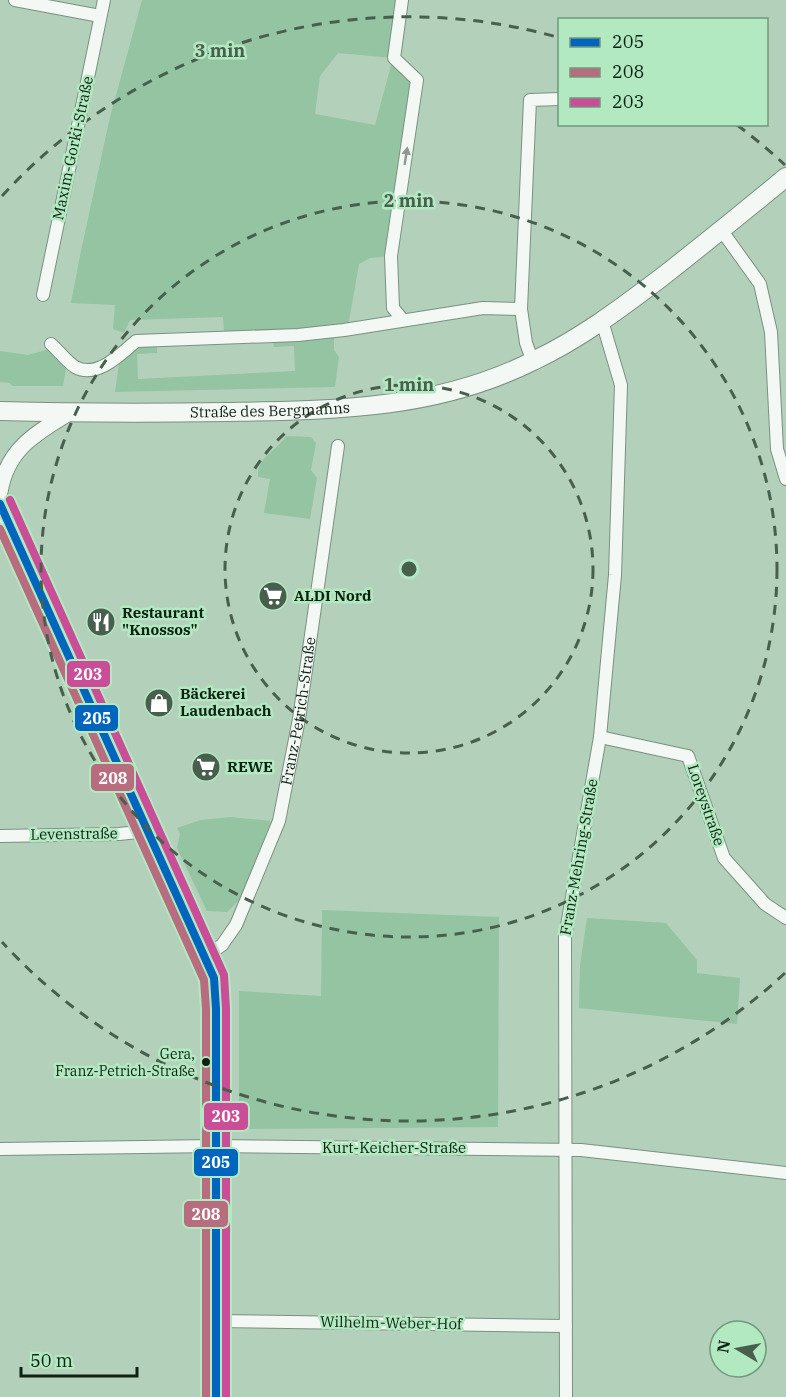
<svg xmlns="http://www.w3.org/2000/svg" width="786" height="1397" viewBox="0 0 786 1397" font-family="'IBM Plex Serif',serif">
<style>
.green{fill:#94c4a2;fill-rule:evenodd}
.lines{fill:none;stroke-linecap:round;stroke-linejoin:round}
.minor-casing{stroke:#7a9180;stroke-width:14}
.tertiary-casing{stroke:#7a9180;stroke-width:17}
.secondary-casing{stroke:#7a9180;stroke-width:20}
.minor{stroke:#f4f8f5;stroke-width:12}
.tertiary{stroke:#f4f8f5;stroke-width:15}
.secondary{stroke:#f4f8f5;stroke-width:18}
.bus-1-casing{stroke:#b3e9c1;stroke-width:12}
.bus-2-casing{stroke:#b3e9c1;stroke-width:12}
.bus-3-casing{stroke:#b3e9c1;stroke-width:12}
.bus-1{stroke:#0065bd;stroke-width:8}
.bus-2{stroke:#b86d7f;stroke-width:8}
.bus-3{stroke:#ca4e97;stroke-width:8}
.oneway{fill:#8c9890}
.ring{fill:none;stroke:#485f4e;stroke-width:3;stroke-dasharray:10 8}
.bus-dot{fill:#0e2214;stroke:#b3e9c1;stroke-width:2}
.labels{text-anchor:middle;stroke-width:5;stroke-linejoin:round;paint-order:stroke}
.bus-label{font-size:14px;fill:#0e2214;stroke:#b3e9c1;text-anchor:end}
.street-label{font-size:15px;fill:#0e2214;stroke:#b3e9c1}
.poi-label{font-size:15px;font-weight:bold;fill:#0e2214;stroke:#b3e9c1;text-anchor:start}
.centre{fill:#485f4e;stroke:#b3e9c1;stroke-width:3}
.ring-label{font-size:18px;text-anchor:middle;font-weight:bold;fill:#485f4e;stroke:#b3e9c1;stroke-width:5;stroke-linejoin:round;paint-order:stroke}
.line-badge{stroke:#b3e9c1;stroke-width:2}
.badge-label{font-size:16px;text-anchor:middle;font-weight:bold;fill:#fff}
</style>
<rect width="100%" height="100%" fill="#b3d0bb"/>
<!-- green -->
<path class="green" d="M142,0H402L394,58L417,80L391,256L370,258L359,264L348,327L224,332L223,317L130,320L124,333L113,329L115,305L71,303L81,251L110,117ZM338,53L393,58L375,125L315,114L320,76Z
M334,336V350L339,357L335,387L115,392L120,356L136,341H157V353L137,354L138,379L295,371L294,346L274,347L273,340Z
M49,349L67,362L63,386H13L9,383L0,382V351L28,355Z
M286,436L311,437L316,443L311,470L317,478L310,519L264,513L270,479L258,477C257,457 276,452 286,436Z
M230,817L271,821L241,898L227,912L207,911L177,848L180,834L177,828L201,820Z
M322,910L499,917L498,1127L250,1129L243,1124L239,1116V991L321,996Z
M587,918L666,923L697,960V973L740,978L737,1024L579,1008L580,965Z"/>
<g class="lines">
<!-- minor casing -->
<g class="minor-casing">
<g id="minor">
<path d="M15,0L100,16"/>
<path d="M402,0L394,58L417,80L391,256L393,308L403,320"/>
<path d="M722,231L760,284L771,332L777,449L786,479"/>
<path d="M43,295L104,0"/>
<path d="M51,344C59,351 66,361 75,367C97,379 121,354 136,341L298,335L344,330L483,308L521,309"/>
<path d="M533,362L526,343L521,309L530,100L560,99"/>
<path d="M600,737L688,756L724,858L765,904L786,918"/>
<path d="M0,836L119,834L148,831"/>
<path id="s1" d="M206,956L222,945L236,925L279,821L299,719L338,446"/>
<path d="M0,1149L214,1146L581,1150L786,1173"/>
<path d="M215,1321L566,1326"/>
<path d="M566,1397L565,937L600,737L615,575L621,385L602,321"/>
</g>
</g>
<!-- tertiary casing -->
<g class="tertiary-casing">
<path id="tertiary" d="M0,492C7,449 35,434 69,413
M0,504L193,929L214,978L216,1009V1397"/>
</g>
<!-- secondary casing -->
<g class="secondary-casing">
<g id="secondary">
<path id="s2" d="M0,411C76,413 151,413 227,412C334,410 435,410 533,361C580,339 621,308 662,277C704,244 745,211 786,177"/>
</g>
</g>
<!-- minor -->
<use href="#minor" class="minor"/>
<!-- tertiary -->
<use href="#tertiary" class="tertiary"/>
<!-- secondary -->
<use href="#secondary" class="secondary"/>
<!-- bus-1 casing -->
<g class="bus-1-casing">
<path id="bus-1" d="M0,504L214,978L216,1009V1397"/>
</g>
<!-- bus-2 casing -->
<g class="bus-2-casing">
<path id="bus-2" d="M0,529L204,980L206,1009V1397"/>
</g>
<!-- bus-3 casing -->
<g class="bus-3-casing">
<path id="bus-3" d="M10,500L224,975L226,1009V1397"/>
</g>
<!-- bus-1 -->
<use href="#bus-1" class="bus-1"/>
<!-- bus-2 -->
<use href="#bus-2" class="bus-2"/>
<!-- bus-3 -->
<use href="#bus-3" class="bus-3"/>
</g>
<!-- one-way arrows -->
<defs><path id="oneway-solid" d="M-6-.8H1V-3.2L6.5 0L1 3.2V.8H-6Z" transform="scale(1.5)"/></defs>
<use class="oneway" href="#oneway-solid" transform="translate(406 156) rotate(-81)"/>
<!-- distance rings -->
<g class="ring">
<circle cx="409" cy="569" r="184"/>
<circle cx="409" cy="569" r="368"/>
<path d="M785 973A552 552 0 0 1 2 942M2 196A552 552 0 0 1 557 37M737 125A552 552 0 0 1 785 165"/>
</g>
<!-- icons -->
<defs>
<g id="supermarket-disc" transform="scale(1.5)"><circle r="9.5" fill="#485f4e" stroke="#b3e9c1"/><path d="M-6-5.5h2.5l.6 2H6L4.5 2H-2.5L-4.4-4H-6ZM-1.5 3.2a1.3 1.3 0 1 0 .1 0ZM3 3.2a1.3 1.3 0 1 0 .1 0Z" fill="#fff"/></g>
<g id="restaurant-disc" transform="scale(1.5)"><circle r="9.5" fill="#485f4e" stroke="#b3e9c1"/><path d="M-5-6h1v4h1v-4h1v4h1v-4h1v5L-1.5 .5V6h-2V.5L-5-1ZM5-6V6H3V1.5H1.5Q1.5-4 5-6Z" fill="#fff"/></g>
<g id="shop-disc" transform="scale(1.5)"><circle r="9.5" fill="#485f4e" stroke="#b3e9c1"/><path d="M-5-2.5h2.3a2.7 3.5 0 0 1 5.4 0H5L5.5 6h-11ZM-1.5-2.5h3a1.5 2.3 0 0 0-3 0Z" fill="#fff"/></g>
</defs>
<g fill-rule="evenodd">
<use href="#supermarket-disc" x="273" y="596"/>
<use href="#restaurant-disc" x="101" y="622"/>
<use href="#shop-disc" x="159" y="703"/>
<use href="#supermarket-disc" x="206" y="767"/>
</g>
<!-- markers -->
<circle class="bus-dot" cx="206" cy="1062" r="5"/>
<g class="labels">
<!-- bus labels -->
<g class="bus-label">
<text x="195" y="1059">Gera,<tspan x="195" dy="17">Franz-Petrich-Straße</tspan></text>
</g>
<!-- street labels -->
<g class="street-label">
<text transform="translate(73 148) rotate(-78)" y="5">Maxim-Gorki-Straße</text>
<text dy="5" stroke="none"><textPath href="#s2" startOffset="270">Straße des Bergmanns</textPath></text>
<text dy="5" stroke="none"><textPath href="#s1" startOffset="268">Franz-Petrich-Straße</textPath></text>
<text transform="translate(706 805) rotate(71)" y="5">Loreystraße</text>
<text transform="translate(74 834) rotate(-1)" y="5">Levenstraße</text>
<text transform="translate(579 857) rotate(-80)" y="5">Franz-Mehring-Straße</text>
<text x="394" y="1153">Kurt-Keicher-Straße</text>
<text transform="translate(391 1323) rotate(1)" y="5">Wilhelm-Weber-Hof</text>
</g>
<!-- poi labels -->
<g class="poi-label">
<text x="294" y="601">ALDI Nord</text>
<text x="122" y="618">Restaurant<tspan x="122" dy="17">"Knossos"</tspan></text>
<text x="180" y="699">Bäckerei<tspan x="180" dy="17">Laudenbach</tspan></text>
<text x="227" y="772">REWE</text>
</g>
</g>
<circle cx="409" cy="569" r="9" class="centre"/>
<g class="ring-label">
<text x="220" y="57">3 min</text>
<text x="409" y="207">2 min</text>
<text x="409" y="391">1 min</text>
</g>
<g class="line-badge">
<rect x="66" y="660" width="45" height="28" rx="6" fill="#ca4e97"/>
<rect x="74" y="704" width="45" height="28" rx="6" fill="#0065bd"/>
<rect x="90" y="763" width="45" height="29" rx="6" fill="#b86d7f"/>
<rect x="203" y="1102" width="46" height="29" rx="6" fill="#ca4e97"/>
<rect x="193" y="1148" width="46" height="29" rx="6" fill="#0065bd"/>
<rect x="183" y="1200" width="46" height="28" rx="6" fill="#b86d7f"/>
</g>
<g class="badge-label">
<text x="88" y="680">203</text>
<text x="97" y="724">205</text>
<text x="113" y="784">208</text>
<text x="226" y="1122">203</text>
<text x="216" y="1168">205</text>
<text x="206" y="1220">208</text>
</g>
<!-- legend -->
<rect x="558" y="18" width="210" height="108" fill="#b3e9c1" stroke="#71997c" stroke-width="1.5"/>
<rect x="570" y="38" width="30" height="9" fill="#0065bd" stroke="#71997c" stroke-width="1.5"/>
<text x="612" y="48" font-size="18" fill="#0e2214">205</text>
<rect x="570" y="68" width="30" height="9" fill="#b86d7f" stroke="#71997c" stroke-width="1.5"/>
<text x="612" y="78" font-size="18" fill="#0e2214">208</text>
<rect x="570" y="98" width="30" height="9" fill="#ca4e97" stroke="#71997c" stroke-width="1.5"/>
<text x="612" y="108" font-size="18" fill="#0e2214">203</text>
<!-- north arrow -->
<g transform="translate(738 1349) rotate(280)"><circle r="28" fill="#b3e9c1" stroke="#71997c" stroke-width="1.5"/>
<path d="M0-4.5L10 22L0 15L-10 22Z" fill="#485f4e"/>
<text y="-9" font-size="16" font-weight="bold" text-anchor="middle" fill="#0e2214">N</text>
</g>
<!-- scale -->
<path d="M21 1367v9h116v-9" fill="none" stroke="#0e2214" stroke-width="3"/>
<text x="30" y="1367" font-size="18" fill="#0e2214" stroke="#b3e9c1" stroke-width="4.5" paint-order="stroke">50 m</text>
</svg>
